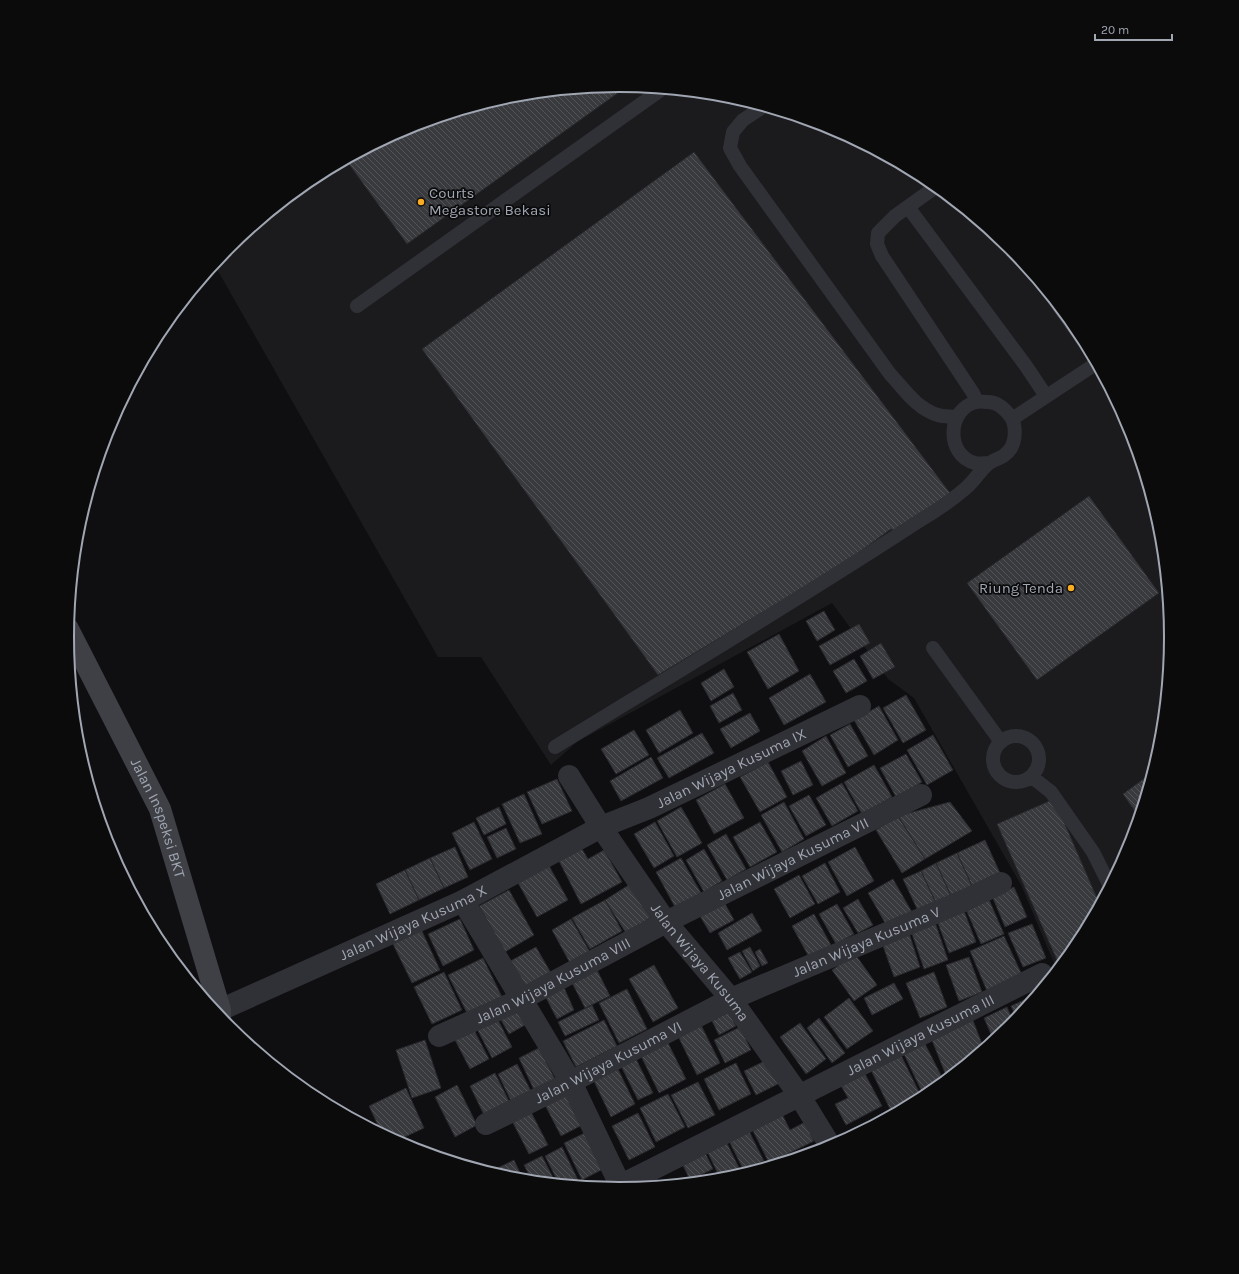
<svg xmlns="http://www.w3.org/2000/svg" width="1239" height="1274" viewBox="0 0 1239 1274" font-family="Karla,sans-serif">
<style>
.built{fill:#1b1b1e}
.building{fill:url(#building-back-hatch);stroke:#29292d}
.lines{fill:none;stroke-linecap:round;stroke-linejoin:round}
.lane{stroke:#303136;stroke-width:14}
.street{stroke:#303136;stroke-width:22}
.secondary{stroke:#3e4046;stroke-width:22}
.poi-dot{fill:#f7ac21;stroke:#0b0b0c;stroke-width:1.5}
.labels{text-anchor:middle;stroke-width:3.5;stroke-linejoin:round;paint-order:stroke}
.poi-label{font-size:15px;fill:#a0a6b2;stroke:#0b0b0c;text-anchor:start}
.street-label{font-size:15px;fill:#a0a6b2;stroke:#0b0b0c}
.rim{fill:none;stroke:#a0a6b2;stroke-width:2}
</style>
<defs>
<pattern id="building-back-hatch" width="6" height="6" patternUnits="userSpaceOnUse"><rect width="6" height="6" fill="#393a3e"/><path d="M-1 5l2 2M0 0l6 6M5-1l2 2" fill="none" stroke="#525458"/></pattern>
</defs>
<rect width="100%" height="100%" fill="#0f0f11"/>
<!-- built -->
<path class="built" d="M620,85L728,95L831,127L927,178L1010,246L1079,330L1130,426L1161,529L1172,637L1161,745L1130,849L1079,944L1057,970L1021,885L914,698L888,679L832,603L577,742L551,765L481,657H438L214,264L229,246L313,177L408,126L512,95Z"/>
<!-- building -->
<path class="building" d="M620,85H629L407,244L346,160L408,126L512,95Z
M694,152L950,493L897,532L891,529L840,566L658,675L422,349Z
M1089,496L1159,593L1037,680L967,583Z
M824,611L835,630L817,641L806,621Z
M859,624L870,643L830,665L819,646Z
M779,634L799,671L768,689L747,652Z
M881,643L895,667L873,679L860,656Z
M854,659L867,681L846,693L833,671Z
M724,669L734,687L711,701L701,683Z
M810,674L826,702L784,725L769,698Z
M733,693L742,710L719,723L710,706Z
M906,695L926,730L903,743L883,708Z
M879,706L898,740L874,755L854,720Z
M680,710L693,733L659,753L646,730Z
M750,713L760,731L731,748L720,729Z
M850,724L868,756L848,767L830,735Z
M634,730L649,755L616,774L601,749Z
M702,733L714,753L669,778L657,758Z
M933,735L953,770L927,785L907,750Z
M826,736L846,773L822,786L802,751Z
M906,754L922,782L896,797L880,768Z
M651,757L663,778L621,801L610,781Z
M801,761L813,785L793,795L781,771Z
M768,762L787,797L760,812L740,777Z
M874,765L892,797L862,814L844,782Z
M1153,772L1139,817L1123,794Z
M557,779L572,811L542,824L527,792Z
M842,783L858,811L832,826L816,798Z
M725,784L744,818L714,834L696,800Z
M524,794L542,834L520,843L502,804Z
M809,795L826,825L806,836L789,806Z
M1054,799L1100,905L1079,944L1060,967L997,824Z
M784,802L804,839L782,852L761,815Z
M950,802L972,831L925,859L898,816Z
M499,807L506,824L484,835L476,818Z
M681,807L702,843L677,857L657,821Z
M898,816L925,859L902,873L876,830Z
M474,822L492,859L470,870L452,833Z
M655,822L674,856L654,868L634,834Z
M760,822L777,852L750,867L733,837Z
M506,828L516,849L497,858L487,837Z
M726,834L746,869L727,880L707,845Z
M985,840L1000,873L972,886L957,853Z
M455,847L468,877L444,888L430,858Z
M855,847L874,881L847,896L828,862Z
M582,849L588,859L604,850L622,882L581,904L559,861Z
M704,849L722,881L704,892L686,860Z
M957,853L972,886L951,896L936,863Z
M430,858L444,888L419,900L405,870Z
M681,858L701,893L675,907L656,872Z
M825,863L840,892L818,904L802,876Z
M936,863L951,896L936,903L921,871Z
M548,864L568,900L537,917L517,881Z
M405,870L419,900L390,914L376,884Z
M921,871L936,903L918,911L903,879Z
M799,875L815,904L790,918L774,889Z
M893,879L913,914L888,928L868,893Z
M632,883L653,916L626,933L605,900Z
M1014,887L1027,917L1005,927L992,896Z
M509,890L534,935L505,952L479,906Z
M987,895L1004,934L981,944L964,905Z
M858,899L873,925L858,933L843,908Z
M605,900L622,931L590,949L572,918Z
M724,902L734,920L710,933L700,916Z
M837,904L854,934L836,944L819,914Z
M963,908L976,942L949,953L936,918Z
M752,913L762,931L727,950L718,933Z
M814,914L832,947L810,959L792,926Z
M460,919L474,950L443,966L428,934Z
M571,919L590,952L570,963L552,930Z
M935,922L948,960L924,969L911,931Z
M1032,924L1046,958L1023,967L1008,933Z
M421,929L440,970L412,983L392,942Z
M909,933L920,967L894,977L882,943Z
M1004,936L1022,975L987,991L970,951Z
M536,947L551,973L519,990L505,964Z
M750,947L760,966L753,971L742,951Z
M760,949L768,963L762,966L755,952Z
M740,952L752,972L740,979L728,958Z
M855,954L877,985L854,1001L832,970Z
M969,957L982,992L959,1001L946,965Z
M483,958L503,999L468,1015L448,975Z
M594,964L610,996L585,1008L569,977Z
M654,965L678,1008L653,1022L629,979Z
M444,972L462,1010L432,1024L414,987Z
M934,972L947,1007L920,1018L906,983Z
M562,983L574,1010L557,1019L543,992Z
M894,983L903,999L872,1015L864,998Z
M627,989L647,1029L619,1043L599,1003Z
M1037,994V995L1017,1019L1011,1006Z
M849,998L873,1031L847,1049L824,1017Z
M516,1005L527,1024L509,1034L498,1015Z
M592,1005L599,1020L565,1036L558,1022Z
M1007,1007L1014,1023L994,1041L984,1018Z
M729,1012L736,1026L719,1035L712,1021Z
M496,1016L512,1047L492,1058L476,1027Z
M819,1018L845,1053L832,1063L807,1028Z
M972,1018L984,1049L964,1065L945,1073L930,1035Z
M604,1020L617,1046L576,1067L563,1041Z
M800,1023L826,1059L806,1074L780,1037Z
M701,1025L720,1063L697,1075L678,1036Z
M740,1027L751,1050L725,1063L714,1040Z
M473,1028L489,1059L470,1069L454,1038Z
M425,1040L441,1088L412,1098L396,1050Z
M923,1040L944,1081L922,1092L902,1050Z
M667,1041L686,1079L659,1093L640,1054Z
M539,1048L555,1079L534,1090L519,1058Z
M899,1051L920,1094L890,1109L869,1066Z
M636,1059L653,1093L638,1100L621,1066Z
M769,1059L780,1083L756,1095L744,1071Z
M736,1063L751,1094L719,1110L704,1079Z
M517,1064L531,1091L511,1101L498,1074Z
M617,1067L635,1104L611,1117L593,1079Z
M864,1072L882,1106L846,1125L835,1104L848,1098L840,1084Z
M495,1073L510,1103L484,1115L470,1086Z
M698,1082L715,1115L688,1128L671,1095Z
M457,1085L477,1125L455,1137L435,1097Z
M406,1088L424,1128L396,1141L382,1134L369,1106Z
M573,1091L588,1122L561,1136L545,1105Z
M668,1094L685,1127L656,1142L640,1108Z
M529,1108L548,1145L529,1154L510,1117Z
M781,1112L790,1130L805,1122L814,1141L769,1163L751,1127Z
M638,1113L655,1147L629,1160L612,1126Z
M746,1125L764,1161L744,1171L726,1135Z
M591,1130L609,1166L582,1180L564,1143Z
M725,1139L742,1174L721,1180L706,1149Z
M562,1147L579,1182L574,1185L559,1184L545,1156Z
M703,1148L713,1169L690,1180L680,1159Z
M542,1156L556,1183L532,1181L524,1165Z
M514,1160L523,1179H511L489,1172Z
M656,1177L660,1186L632,1188Z"/>
<g class="lines">
<!-- lane -->
<path class="lane" d="M764,106L743,120L733,132L730,148L740,166L890,374C904,389 917,409 938,415C944,417 950,416 957,417
M937,186L895,216L878,233L877,244L882,256L973,393L977,402
M908,207L1026,366L1046,396
M1055,301L1087,346
M357,306L662,89
M1012,419L1097,363
M933,648L1001,742
M993 759a23 23 0 1 1 46 0a23 23 0 1 1-46 0Z
M555,747C677,672 800,599 919,521C936,511 952,500 966,488C974,481 980,471 988,464C997,457 1003,460 1011,448C1016,439 1016,425 1011,417C1005,409 998,402 988,402C984,402 980,401 977,402C947,408 945,455 975,463C979,464 985,463 989,463
M1032,777L1051,792L1093,852L1110,886"/>
<!-- street -->
<g class="street">
<path id="s1" d="M569,776L601,827L666,922L731,999L799,1095L831,1147"/>
<path d="M463,901L571,1082L622,1189"/>
<path id="s2" d="M220,1010L463,901L601,827L649,808L860,706"/>
<path id="s3" d="M439,1036L522,999L666,922L921,795"/>
<path id="s4" d="M486,1124L571,1082L731,999L963,901L1001,883"/>
<path id="s5" d="M613,1189L1042,974"/>
</g>
<!-- secondary -->
<path class="secondary" id="s6" d="M68,629L160,809L220,1010V1017"/>
</g>
<!-- markers -->
<g class="poi-dot">
<circle cx="421" cy="202" r="4"/>
<circle cx="1071" cy="588" r="4"/>
</g>
<g class="labels">
<!-- poi labels -->
<g class="poi-label">
<text x="429" y="198">Courts<tspan x="429" dy="17">Megastore Bekasi</tspan></text>
<text x="1063" y="593" text-anchor="end">Riung Tenda</text>
</g>
<!-- street labels -->
<g class="street-label">
<text dy="5" stroke="none"><textPath href="#s2" startOffset="566">Jalan Wijaya Kusuma IX</textPath></text>
<text dy="5" stroke="none"><textPath href="#s6" startOffset="210">Jalan Inspeksi BKT</textPath></text>
<text dy="5" stroke="none"><textPath href="#s3" startOffset="396">Jalan Wijaya Kusuma VII</textPath></text>
<text dy="5" stroke="none"><textPath href="#s2" startOffset="212">Jalan Wijaya Kusuma X</textPath></text>
<text dy="5" stroke="none"><textPath href="#s4" startOffset="422">Jalan Wijaya Kusuma V</textPath></text>
<text dy="5" stroke="none"><textPath href="#s1" startOffset="228">Jalan Wijaya Kusuma</textPath></text>
<text dy="5" stroke="none"><textPath href="#s3" startOffset="127">Jalan Wijaya Kusuma VIII</textPath></text>
<text dy="5" stroke="none"><textPath href="#s5" startOffset="344">Jalan Wijaya Kusuma III</textPath></text>
<text dy="5" stroke="none"><textPath href="#s4" startOffset="137">Jalan Wijaya Kusuma VI</textPath></text>
</g>
</g>
<!-- crop -->
<path d="M0 0H1239V1274H0ZM74 637a545 545 0 1 1 1090 0a545 545 0 1 1-1090 0Z" fill="#0b0b0c" fill-rule="evenodd"/>
<path class="rim" d="M74 637a545 545 0 1 1 1090 0a545 545 0 1 1-1090 0Z"/>
<!-- scale -->
<path d="M1095 34v6h77v-6" fill="none" stroke="#a0a6b2" stroke-width="2"/>
<text x="1101" y="34" font-size="12" fill="#a0a6b2" stroke="#0b0b0c" stroke-width="3" paint-order="stroke">20 m</text>
</svg>
